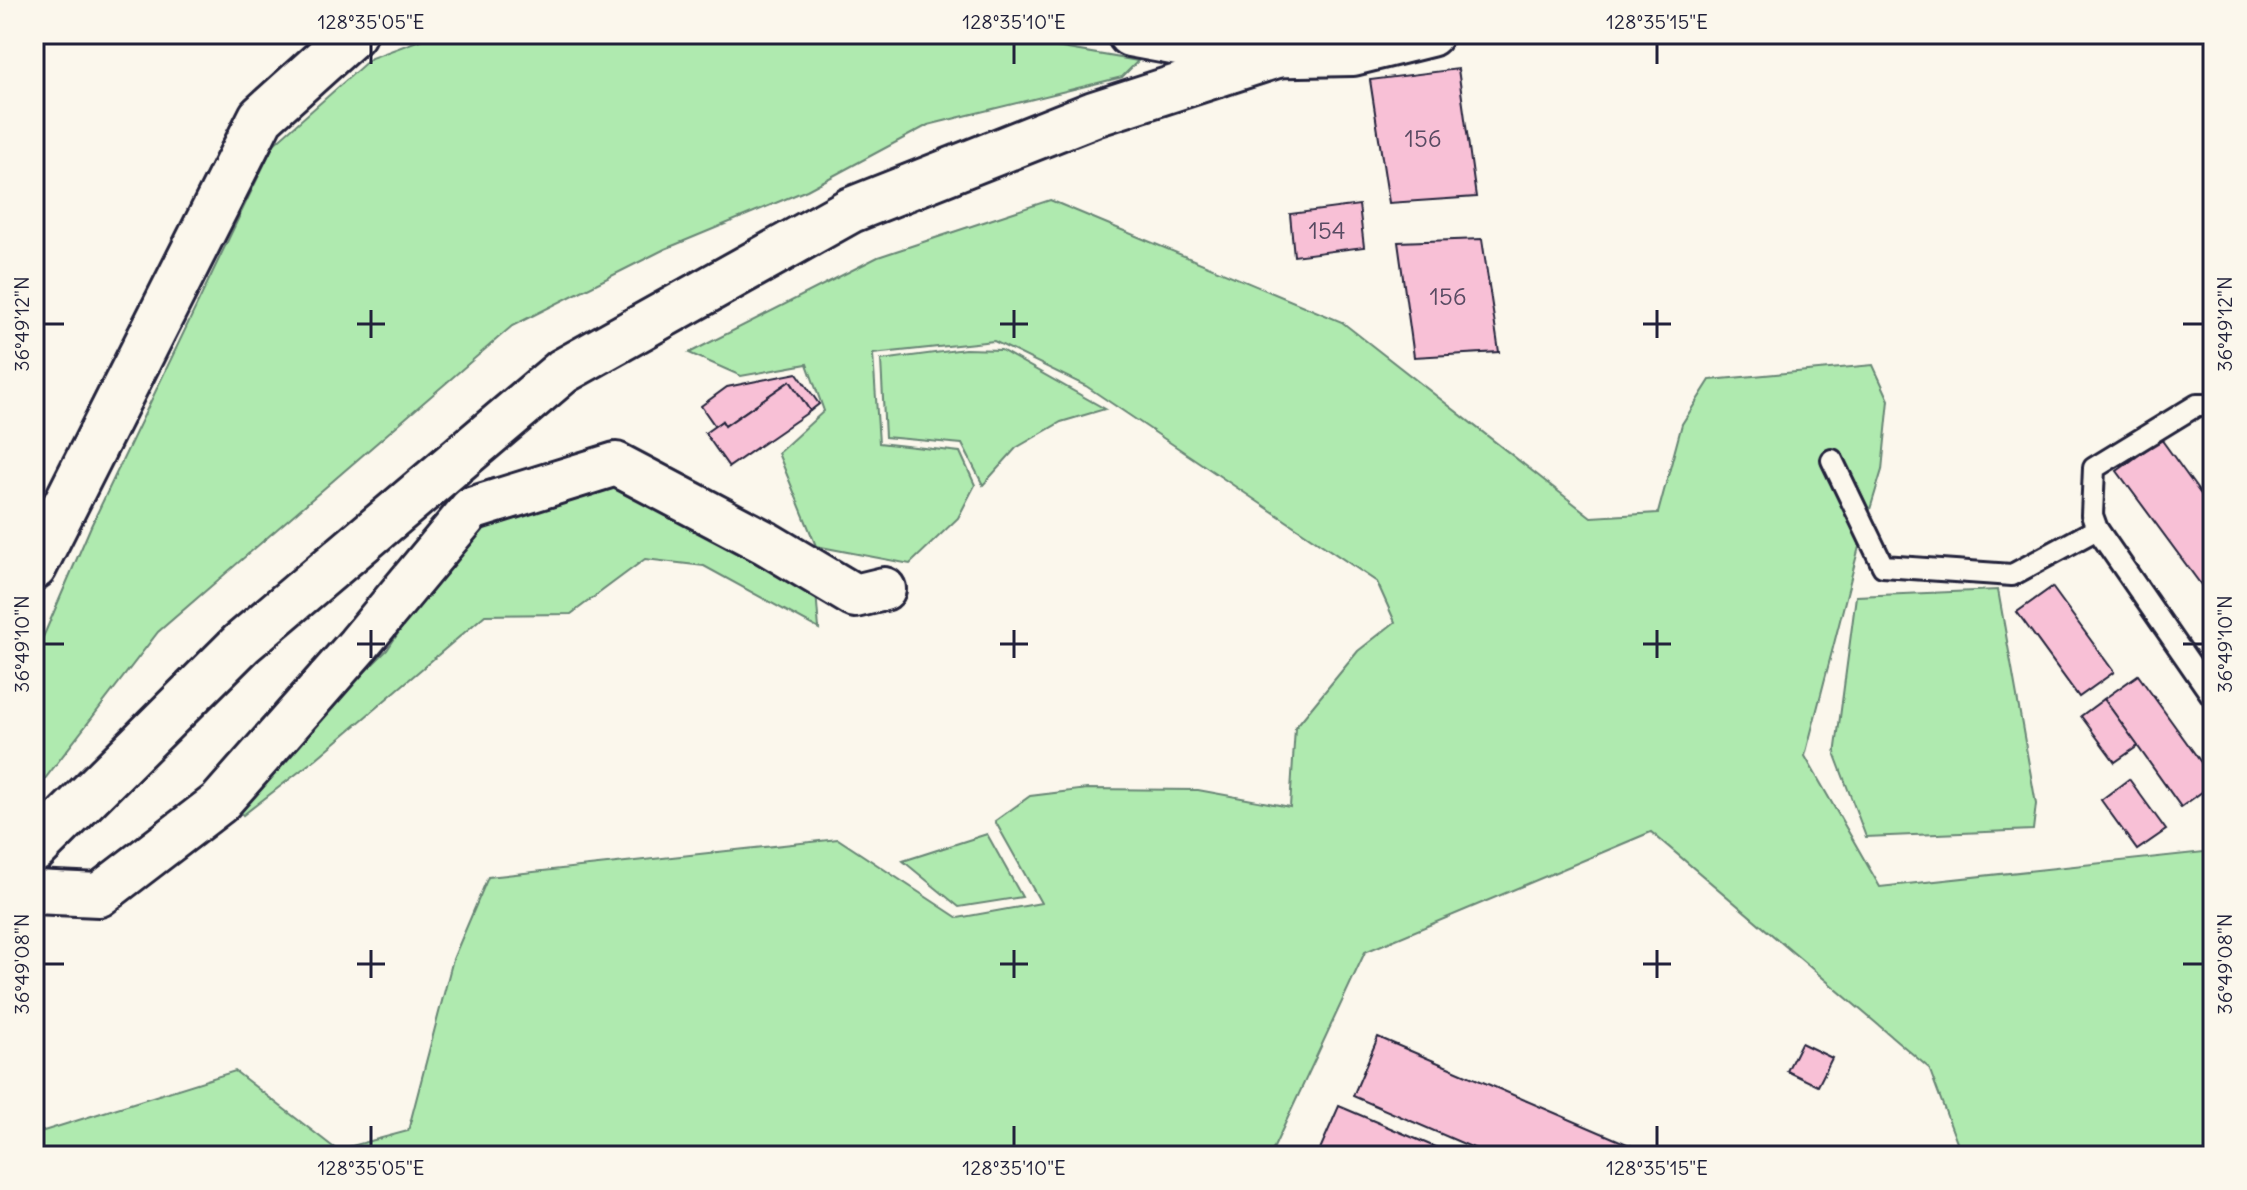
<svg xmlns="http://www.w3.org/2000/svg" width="2247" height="1190" font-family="Delius,sans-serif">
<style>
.green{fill:#afeaaf;stroke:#688675;stroke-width:2}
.building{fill:#f8c0d6;stroke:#22223b;stroke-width:2}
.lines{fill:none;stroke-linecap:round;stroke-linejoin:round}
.service-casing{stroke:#22223b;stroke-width:26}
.minor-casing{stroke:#22223b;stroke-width:48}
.tertiary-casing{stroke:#22223b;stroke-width:50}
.service{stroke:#fbf7ec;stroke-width:20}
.minor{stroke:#fbf7ec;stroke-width:42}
.tertiary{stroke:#fbf7ec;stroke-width:44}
.ticks{fill:none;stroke:#22223b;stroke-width:3}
.labels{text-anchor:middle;stroke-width:6;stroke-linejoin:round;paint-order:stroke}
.number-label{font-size:24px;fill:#584a62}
.neatline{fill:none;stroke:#22223b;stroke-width:3}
.ticks-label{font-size:20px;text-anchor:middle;fill:#22223b}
</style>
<rect width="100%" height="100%" fill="#fbf7ec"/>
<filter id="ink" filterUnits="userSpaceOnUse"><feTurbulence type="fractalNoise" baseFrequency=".0125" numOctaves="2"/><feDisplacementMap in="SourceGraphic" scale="16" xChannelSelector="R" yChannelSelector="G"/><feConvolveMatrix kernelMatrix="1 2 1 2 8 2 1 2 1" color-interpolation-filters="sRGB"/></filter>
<g filter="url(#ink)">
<!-- green -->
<g class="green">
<path d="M436,34H980L1138,61L1122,77L928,125L807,190L665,249L512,326L158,632L34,793V658L91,526L274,144L371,58Z"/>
<path d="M1050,200L1342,322L1591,517L1658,513L1682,424L1710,380L1873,365L1889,400L1882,470L1861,539L1805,756L1880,887L2213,851V1156H1962L1929,1068L1651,832L1365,952L1270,1156H34V1134L235,1071L337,1150L408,1131L453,959L488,877L838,839L958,918L1041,903L995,821L1030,796L1087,789L1198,790L1290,807L1295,728L1358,651L1395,622L1377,582L1086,386L994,341L873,354L879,443L960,452L975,485L958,518L910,564L816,546L778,453L824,411L807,364L741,376L689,353L878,257Z"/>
<path d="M965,349L1001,350L1105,409L1061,422L1016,448L983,485L962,444L885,437L881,360Z"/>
<path d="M616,473L816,591L819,629L704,566L645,559L571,614L485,615L317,758L243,815L232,802L387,650L472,520Z"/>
<path d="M1998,590L2036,804L2033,830L1866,837L1835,755L1856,596Z"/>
<path d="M987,834L1022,897L959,907L903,861Z"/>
</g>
<!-- building -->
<g class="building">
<path d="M1458,69L1476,197L1389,203L1370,80Z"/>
<path d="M1359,205L1364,247L1294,256L1290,214Z"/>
<path d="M1482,239L1499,352L1414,357L1398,242Z"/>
<path d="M797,373L819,404L810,411L790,381L725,426L722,421L715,426L701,406L727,387Z"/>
<path d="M790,381L810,411L729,467L705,433L722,421L725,426Z"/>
<path d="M2161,439L2213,511V601L2117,471Z"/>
<path d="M2052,587L2114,672L2079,697L2017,612Z"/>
<path d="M2138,675L2213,779V784L2181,807L2104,699Z"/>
<path d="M2104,699L2138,746L2115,762L2081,716Z"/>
<path d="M2129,779L2166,830L2137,850L2101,800Z"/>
<path d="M1378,1037L1655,1156H1492L1353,1096Z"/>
<path d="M1801,1043L1832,1058L1818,1086L1787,1071Z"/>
<path d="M1339,1106L1456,1156H1317Z"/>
</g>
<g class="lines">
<defs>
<g id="service">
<path d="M2213,405H2197L2094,468L2092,515L2097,529L2213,697"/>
<path d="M1832,460L1883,566L2012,575L2097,529"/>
</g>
<path id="minor" d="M34,892L99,895L219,803L358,645L471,509L616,464L766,543L855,596L884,589"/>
<g id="tertiary">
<path d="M1130,34L1243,55L1353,53L1430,34"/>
<path d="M34,567L261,117L353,34"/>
<path d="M34,850L242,643L563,371L851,210L1094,114L1280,54"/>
</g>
</defs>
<!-- service casing -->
<use href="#service" class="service-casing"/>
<!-- minor casing -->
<use href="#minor" class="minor-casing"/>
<!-- tertiary casing -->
<use href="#tertiary" class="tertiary-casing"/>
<!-- service -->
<use href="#service" class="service"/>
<!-- minor -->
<use href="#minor" class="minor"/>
<!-- tertiary -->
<use href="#tertiary" class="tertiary"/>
</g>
</g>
<!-- ticks -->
<path class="ticks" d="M371,44V64M1014,44V64M1657,44V64M371,310V338M1014,310V338M1657,310V338M44,324H64M357,324H385M1000,324H1028M1643,324H1671M2183,324H2203M371,630V658M1014,630V658M1657,630V658M44,644H64M357,644H385M1000,644H1028M1643,644H1671M2183,644H2203M371,950V978M1014,950V978M1657,950V978M44,964H64M357,964H385M1000,964H1028M1643,964H1671M2183,964H2203M371,1126V1146M1014,1126V1146M1657,1126V1146"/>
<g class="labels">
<!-- number labels -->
<g class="number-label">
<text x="1423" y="147">156</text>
<text x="1327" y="239">154</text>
<text x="1448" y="305">156</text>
</g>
</g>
<!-- margin -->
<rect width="2247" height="1190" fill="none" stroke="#fbf7ec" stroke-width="88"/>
<rect x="44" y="44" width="2159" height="1102" class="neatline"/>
<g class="ticks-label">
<text x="371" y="29">128°35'05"E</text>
<text x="1014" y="29">128°35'10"E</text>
<text x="1657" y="29">128°35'15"E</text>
<text transform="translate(22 324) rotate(-90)" y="7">36°49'12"N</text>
<text transform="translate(2225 324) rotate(-90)" y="7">36°49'12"N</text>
<text transform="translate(22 644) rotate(-90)" y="7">36°49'10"N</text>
<text transform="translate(2225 644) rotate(-90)" y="7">36°49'10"N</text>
<text transform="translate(22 964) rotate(-90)" y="7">36°49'08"N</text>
<text transform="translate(2225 964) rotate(-90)" y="7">36°49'08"N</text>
<text x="371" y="1175">128°35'05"E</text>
<text x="1014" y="1175">128°35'10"E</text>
<text x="1657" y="1175">128°35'15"E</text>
</g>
</svg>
